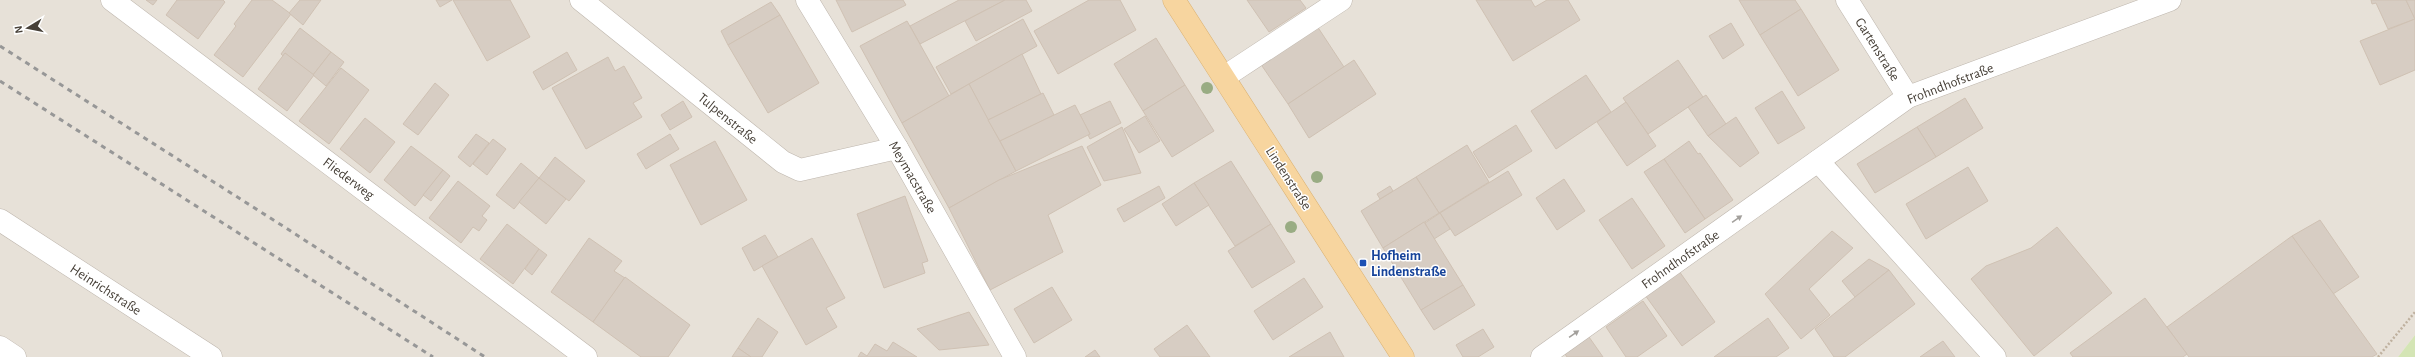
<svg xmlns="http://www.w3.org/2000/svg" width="2415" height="357" font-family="'Alegreya Sans',sans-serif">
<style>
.residential{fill:#e7e1d8}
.green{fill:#d4e5b5}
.building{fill:#d7cdc3;stroke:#cfc1b3}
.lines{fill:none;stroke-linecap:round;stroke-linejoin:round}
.minor-casing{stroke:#beb6ad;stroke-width:23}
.major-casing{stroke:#dbb170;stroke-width:23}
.path{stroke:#bfb19f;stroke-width:2.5;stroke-dasharray:2 2;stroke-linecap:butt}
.minor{stroke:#fff;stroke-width:22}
.major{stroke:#f7d59f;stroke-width:22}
.rail{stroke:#979797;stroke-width:3;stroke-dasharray:5 5;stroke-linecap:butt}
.tree{fill:#99ac83}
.oneway{fill:#a3a09c}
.transit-dot{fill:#1a4fb4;stroke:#fff;stroke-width:1.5}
.labels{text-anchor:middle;stroke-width:3;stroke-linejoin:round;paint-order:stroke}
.street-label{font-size:14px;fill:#474038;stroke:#fff}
.transit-label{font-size:14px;font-weight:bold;fill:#164399;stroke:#fff;text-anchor:start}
</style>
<rect width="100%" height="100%" fill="#f3efea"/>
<!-- residential -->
<path class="residential" d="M0,0H2415V335L2398,357H0Z"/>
<!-- green -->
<path class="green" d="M2415,335V357H2398Z"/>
<!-- building -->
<g class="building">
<path d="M146,0H157L153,5Z"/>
<path d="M177,0H223L225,2L198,39L166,15Z"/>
<path d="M252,0H272L291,14L243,77L214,55L236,26L234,24Z"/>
<path d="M300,0H321L303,25L289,13Z"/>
<path d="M436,0H452L440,7Z"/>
<path d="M453,0H510L530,37L487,61Z"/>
<path d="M836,0H903L906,5L852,32Z"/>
<path d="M959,0H1005L920,44L910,26Z"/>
<path d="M1005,0H1026L1032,11L976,41L965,21Z"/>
<path d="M1089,0H1120L1136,30L1058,74L1034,31Z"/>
<path d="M1247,0H1300L1306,8L1269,32Z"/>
<path d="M1476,0H1531L1535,7L1547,0H1568L1580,20L1513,61Z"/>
<path d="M1739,0H1795L1801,9L1760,35Z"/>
<path d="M2371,0H2406L2415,19L2388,29L2376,3L2372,4Z"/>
<path d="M2406,0H2415V70L2380,85L2360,41L2415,19Z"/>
<path d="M771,2L780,15L728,45L721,31Z"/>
<path d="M1801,9L1839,70L1798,96L1760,35Z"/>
<path d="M780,15L819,83L768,113L728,45Z"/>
<path d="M1023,19L1037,46L951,94L936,67Z"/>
<path d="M907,21L949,96L902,123L860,46Z"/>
<path d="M1731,23L1744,45L1723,59L1709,36Z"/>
<path d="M1317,26L1344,67L1288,104L1260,63Z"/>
<path d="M300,28L331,52L313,75L285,53L283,56L281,54Z"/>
<path d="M1156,38L1185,85L1143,111L1114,64Z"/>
<path d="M331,52L344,62L326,86L313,75Z"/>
<path d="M567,52L577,70L543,90L533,72Z"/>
<path d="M285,53L314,75L287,111L258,89Z"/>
<path d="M1022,54L1041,94L988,120L969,84Z"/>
<path d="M608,57L615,71L624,66L642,98L633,103L642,117L586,149L552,88Z"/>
<path d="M1354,60L1376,94L1309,138L1288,104Z"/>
<path d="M1678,60L1703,97L1648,134L1623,98Z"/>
<path d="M341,68L369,90L329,144L299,121Z"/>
<path d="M1586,75L1611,112L1556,149L1531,111Z"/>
<path d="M435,83L449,95L418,135L403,124Z"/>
<path d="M969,84L1016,171L949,208L902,123Z"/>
<path d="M1185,85L1214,131L1172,157L1143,111Z"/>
<path d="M1782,91L1805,128L1778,144L1755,108Z"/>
<path d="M1043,93L1054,115L1000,141L988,120Z"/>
<path d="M1706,95L1726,124L1708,136L1688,107Z"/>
<path d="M1965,98L1983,128L1936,157L1917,127Z"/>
<path d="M683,101L692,117L670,130L661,115Z"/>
<path d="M1110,101L1121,123L1090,139L1088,135L1090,134L1080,115Z"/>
<path d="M1626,102L1656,146L1627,166L1597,122Z"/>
<path d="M1075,105L1090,134L1016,171L1000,141Z"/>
<path d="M1145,116L1160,141L1139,153L1124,129Z"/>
<path d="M1736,117L1759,153L1740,167L1708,136Z"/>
<path d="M365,118L395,142L370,173L340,149Z"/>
<path d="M1516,125L1532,151L1489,178L1473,152Z"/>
<path d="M1122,127L1141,173L1104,181L1087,147Z"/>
<path d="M1917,127L1936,157L1875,193L1857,164Z"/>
<path d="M476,134L489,143L470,167L458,157Z"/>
<path d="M670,134L679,149L646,169L637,154Z"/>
<path d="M493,139L506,149L487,175L473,164Z"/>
<path d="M715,141L747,200L701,225L670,165Z"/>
<path d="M1689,141L1698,154L1700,153L1733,200L1705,219L1664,159Z"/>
<path d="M1467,145L1489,182L1439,213L1416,177Z"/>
<path d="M411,146L443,170L415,206L384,180Z"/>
<path d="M1082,146L1101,185L1048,215L1063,252L990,290L949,208L999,180Z"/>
<path d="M555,157L585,181L569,201L539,178Z"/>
<path d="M1664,159L1705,219L1685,233L1644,172Z"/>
<path d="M1231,161L1271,224L1235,246L1194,183Z"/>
<path d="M521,163L539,178L514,209L496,195Z"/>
<path d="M1968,167L1988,201L1926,239L1906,204Z"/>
<path d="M443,170L450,176L431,201L423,195Z"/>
<path d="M1508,171L1522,195L1455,236L1440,213Z"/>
<path d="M1416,177L1439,213L1383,248L1361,211Z"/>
<path d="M539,178L566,199L546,224L519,202Z"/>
<path d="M1564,179L1585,211L1557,230L1536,198Z"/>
<path d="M458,181L490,206L482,216L487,220L479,231L473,227L461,243L429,218Z"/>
<path d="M1194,183L1209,205L1176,226L1162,204Z"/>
<path d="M1159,186L1165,198L1124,222L1117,209Z"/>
<path d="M1390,186L1393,191L1380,199L1377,194Z"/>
<path d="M905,196L928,261L922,263L925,273L884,288L857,214Z"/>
<path d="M1632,198L1665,246L1632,269L1599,220Z"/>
<path d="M1440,213L1450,229L1434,239L1425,223Z"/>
<path d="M2320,220L2359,277L2333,294L2292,236Z"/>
<path d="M1424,222L1463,285L1421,310L1383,248Z"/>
<path d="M507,224L539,249L513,284L480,259Z"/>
<path d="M1271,224L1295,262L1252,288L1228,251Z"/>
<path d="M2057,227L2112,293L2034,356L1971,279L1986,266L2031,248Z"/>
<path d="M1832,231L1853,248L1809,289L1830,315L1801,339L1765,294Z"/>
<path d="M765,235L778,257L754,271L742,248Z"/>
<path d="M2292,236L2377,354L2372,357H2189L2167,327Z"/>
<path d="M589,238L622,261L614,271L625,278L593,322L551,292Z"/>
<path d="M812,238L845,298L826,308L837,327L806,345L762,266Z"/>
<path d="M539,249L547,255L532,275L525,269Z"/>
<path d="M1869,259L1889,270L1855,297L1842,281Z"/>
<path d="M1889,270L1915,304L1845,357H1834L1815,329Z"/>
<path d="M1679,271L1715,322L1682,346L1645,295Z"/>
<path d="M625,277L690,325L668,357H641L593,322Z"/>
<path d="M1304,278L1323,307L1273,340L1254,311Z"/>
<path d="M1463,285L1475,305L1434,330L1421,310Z"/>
<path d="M1052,287L1072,320L1034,343L1014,309Z"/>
<path d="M2145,298L2187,354L2183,357H2073L2070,353Z"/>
<path d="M1643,301L1667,336L1637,357H1626L1606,327Z"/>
<path d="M969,312L989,345L939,350L917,329Z"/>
<path d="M758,318L778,332L762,357H751L738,348Z"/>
<path d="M1768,318L1789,348L1776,357H1714Z"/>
<path d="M1187,325L1210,357H1160L1154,349Z"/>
<path d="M1483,329L1494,347L1478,357H1463L1456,345Z"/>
<path d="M1330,332L1344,357H1289Z"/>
<path d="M1589,337L1603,357H1567L1565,354Z"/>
<path d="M1943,341L1955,357H1920Z"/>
<path d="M893,342L917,357H858L861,352L867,356L875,344L887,351Z"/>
<path d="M738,348L751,357H732Z"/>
<path d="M1095,350L1100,357H1085Z"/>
</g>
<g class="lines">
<defs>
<g id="minor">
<path d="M112,0L586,357"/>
<path d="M581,0L783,162L800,170L897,148"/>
<path d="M807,0L897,148L1015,357"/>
<path d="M1847,0L1908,97"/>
<path d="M1224,77L1341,0"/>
<path d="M1818,161L1995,357"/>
<path d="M0,220L211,357"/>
<path d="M0,347L15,357"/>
<path d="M1542,357L1908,97L2170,0"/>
</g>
<path id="major" d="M1174,0L1403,357"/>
</defs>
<!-- minor casing -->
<use href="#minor" class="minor-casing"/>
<!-- major casing -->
<use href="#major" class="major-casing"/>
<!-- path -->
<path class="path" d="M2378,357L2415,312"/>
<!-- minor -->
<use href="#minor" class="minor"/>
<!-- major -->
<use href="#major" class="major"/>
<!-- rail -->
<g class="rail">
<path d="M0,46L286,228L485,357"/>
<path d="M0,81L433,357"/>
</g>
</g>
<!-- trees -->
<g class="tree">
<circle cx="1207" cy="88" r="6"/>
<circle cx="1317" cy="177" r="6"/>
<circle cx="1291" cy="227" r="6"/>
</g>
<!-- one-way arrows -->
<defs><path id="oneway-solid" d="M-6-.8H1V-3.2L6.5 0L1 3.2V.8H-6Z"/></defs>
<g class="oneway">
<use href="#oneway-solid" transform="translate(1737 219) rotate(-35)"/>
<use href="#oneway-solid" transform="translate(1574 334) rotate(-35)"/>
</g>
<!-- markers -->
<rect class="transit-dot" x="1359" y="259" width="8" height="8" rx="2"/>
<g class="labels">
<!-- street labels -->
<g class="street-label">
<text transform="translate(1878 49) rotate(58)" y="5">Gartenstraße</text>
<text transform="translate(1950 83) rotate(-21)" y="5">Frohndhofstraße</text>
<text transform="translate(728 118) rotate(39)" y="5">Tulpenstraße</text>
<text transform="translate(913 177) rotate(60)" y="5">Meymacstraße</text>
<text transform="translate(349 178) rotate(37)" y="5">Fliederweg</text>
<text transform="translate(1289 178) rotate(57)" y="5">Lindenstraße</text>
<text transform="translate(1680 259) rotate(-35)" y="5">Frohndhofstraße</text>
<text transform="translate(106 289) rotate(33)" y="5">Heinrichstraße</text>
</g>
<!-- transit labels -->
<g class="transit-label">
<text x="1371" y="260">Hofheim<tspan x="1371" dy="16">Lindenstraße</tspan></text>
</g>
</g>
<!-- north arrow -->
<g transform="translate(28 28) rotate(260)" stroke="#ffffff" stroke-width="3" paint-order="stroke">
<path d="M0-3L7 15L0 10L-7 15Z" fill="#474038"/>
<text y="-6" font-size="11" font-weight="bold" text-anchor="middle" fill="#474038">N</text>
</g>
</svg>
